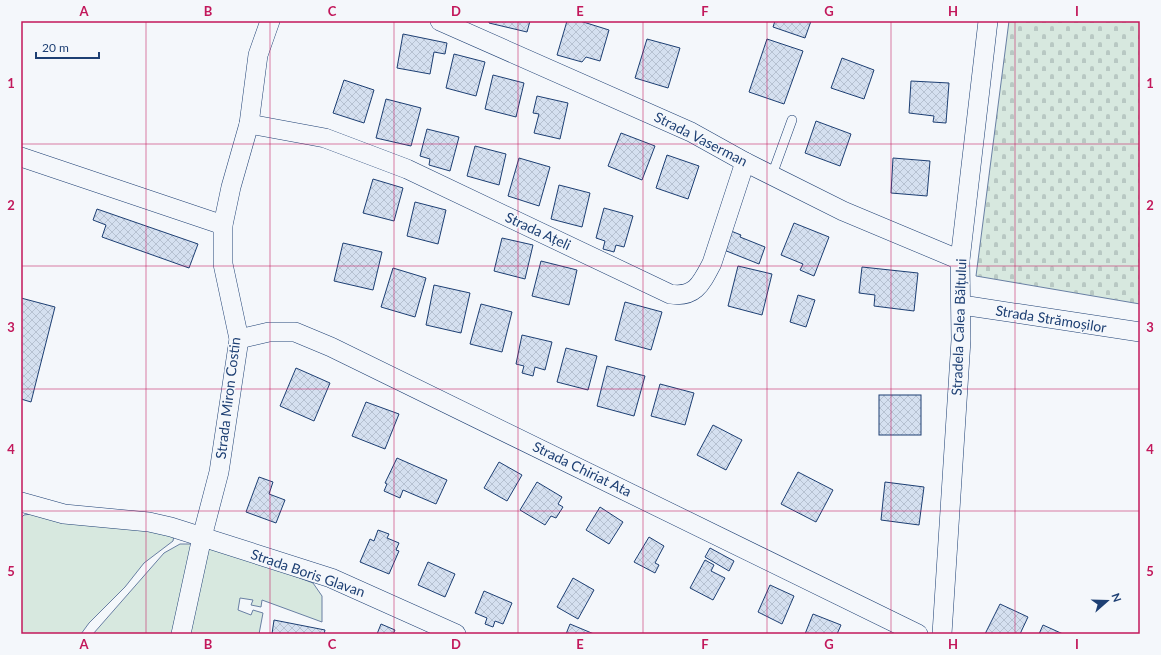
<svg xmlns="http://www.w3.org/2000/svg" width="1161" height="655" font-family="Lato,sans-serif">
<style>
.grass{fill:#d7e8df;stroke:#687fa3}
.cemetery{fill:url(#cemetery-stones);stroke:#687fa3}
.building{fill:url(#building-cross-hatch);stroke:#1d3f73}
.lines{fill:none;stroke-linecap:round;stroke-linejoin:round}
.service-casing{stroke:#1d3f73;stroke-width:10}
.minor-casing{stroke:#1d3f73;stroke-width:20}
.service{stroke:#f4f7fb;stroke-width:9}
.minor{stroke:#f4f7fb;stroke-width:19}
.grid{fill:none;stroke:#c2185b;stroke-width:1;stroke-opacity:0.55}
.labels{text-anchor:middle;stroke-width:3;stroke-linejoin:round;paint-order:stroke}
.street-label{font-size:14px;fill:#1d3f73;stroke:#f4f7fb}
.neatline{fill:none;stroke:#c2185b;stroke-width:1.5}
.grid-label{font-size:13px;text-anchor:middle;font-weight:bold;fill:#c2185b}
</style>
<defs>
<pattern id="cemetery-stones" width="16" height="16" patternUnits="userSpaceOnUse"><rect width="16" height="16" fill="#d7e8df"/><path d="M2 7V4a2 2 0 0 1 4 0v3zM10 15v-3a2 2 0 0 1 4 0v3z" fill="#b8c8c3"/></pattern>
<pattern id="building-cross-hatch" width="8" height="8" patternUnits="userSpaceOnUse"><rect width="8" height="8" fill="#d5e0f0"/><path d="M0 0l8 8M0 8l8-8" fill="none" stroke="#b6c1d1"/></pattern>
</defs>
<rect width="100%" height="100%" fill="#f4f7fb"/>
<!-- grass -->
<g class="grass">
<path d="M37,513L174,535L173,541L144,563L125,587L89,623L81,634H21V518L24,515Z"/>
<path d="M180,544H192L174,634H93L164,553Z"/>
<path d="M218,547L313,583L322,596V622L262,600L261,607L251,605L253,600L240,598L238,610L251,615L253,610L263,613L259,634H190L206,552L210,549Z"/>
</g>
<!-- cemetery -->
<path class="cemetery" d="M1009,21H1140V304L976,276Z"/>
<!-- building -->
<g class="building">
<path d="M489,21H530L527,32L489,23Z"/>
<path d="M567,21H580L609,30L600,61L586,57L582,62L557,55Z"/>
<path d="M775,21H811L805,38L773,27Z"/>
<path d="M403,34L447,43L445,54L434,52L430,74L397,68Z"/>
<path d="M647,39L680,48L668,88L635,78Z"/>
<path d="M767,39L803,51L784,104L749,92Z"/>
<path d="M454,54L485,62L476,96L446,88Z"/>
<path d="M842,58L874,70L864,99L831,88Z"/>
<path d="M493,75L524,83L516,117L485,109Z"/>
<path d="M344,80L374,90L364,123L333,113Z"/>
<path d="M911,81L949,83L946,123L933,122L934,116L909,113Z"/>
<path d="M537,96L568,103L560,139L534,133L539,114L533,113Z"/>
<path d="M386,99L421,108L411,146L376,138Z"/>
<path d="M816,121L851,134L840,166L805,153Z"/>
<path d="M427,129L459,137L450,171L429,165L430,159L420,156Z"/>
<path d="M621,133L655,146L642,180L608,166Z"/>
<path d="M475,146L506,154L499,185L467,176Z"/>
<path d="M667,155L699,166L688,199L656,188Z"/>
<path d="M519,158L550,167L539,206L508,196Z"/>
<path d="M893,158L930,161L927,196L891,193Z"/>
<path d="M373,179L403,188L394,221L363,213Z"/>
<path d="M559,185L590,193L582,227L551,219Z"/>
<path d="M415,202L446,210L438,244L407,236Z"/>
<path d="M604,208L633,216L624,247L616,245L614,252L603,249L605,241L596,238Z"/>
<path d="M97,209L198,244L189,268L102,237L106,225L93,220Z"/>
<path d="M794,223L829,237L814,276L800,270L803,264L781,255Z"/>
<path d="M731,231L741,235L740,237L765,247L759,264L724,250Z"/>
<path d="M502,238L533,245L525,279L494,271Z"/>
<path d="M343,243L382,252L373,290L334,281Z"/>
<path d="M541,261L577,270L569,305L532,296Z"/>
<path d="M738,266L772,274L762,315L728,306Z"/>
<path d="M862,267L918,273L914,311L874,306L875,295L859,293Z"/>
<path d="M393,268L426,278L415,317L381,307Z"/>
<path d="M434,285L470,293L461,333L426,325Z"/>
<path d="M798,295L815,300L806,327L790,322Z"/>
<path d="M21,298L55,307L31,402L21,399Z"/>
<path d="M625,302L662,312L651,350L615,340Z"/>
<path d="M481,304L512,312L502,352L470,344Z"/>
<path d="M522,335L552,342L545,370L535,367L533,376L522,373L524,366L516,364Z"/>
<path d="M566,348L597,356L588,390L557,382Z"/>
<path d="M607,366L645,376L634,416L597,406Z"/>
<path d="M296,368L330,383L314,421L280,406Z"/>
<path d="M660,384L694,393L685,425L651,416Z"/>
<rect x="879" y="395" width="42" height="40"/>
<path d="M366,402L399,414L385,449L352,436Z"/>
<path d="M713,425L742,440L726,470L697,455Z"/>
<path d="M397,458L447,480L436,504L403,490L400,498L384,491L387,484L385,483Z"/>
<path d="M499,462L522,475L507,501L484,488Z"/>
<path d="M798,472L833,490L816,522L781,504Z"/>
<path d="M259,477L273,482L269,494L285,500L276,523L246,512Z"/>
<path d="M537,482L562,497L558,504L563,507L556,518L551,516L545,525L520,510Z"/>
<path d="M885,482L924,487L919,525L881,520Z"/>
<path d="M600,507L623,522L609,544L586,530Z"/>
<path d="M378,530L389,534L387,538L399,543L396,550L399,551L389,574L360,562L370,539L374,541Z"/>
<path d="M649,537L664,546L655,563L659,565L655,573L634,562Z"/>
<path d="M710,548L734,561L729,571L705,557Z"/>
<path d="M705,560L714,565L711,571L725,578L713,600L690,588Z"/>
<path d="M428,562L455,574L445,597L418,585Z"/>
<path d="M573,578L594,590L578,619L557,607Z"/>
<path d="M770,585L794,596L782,624L758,612Z"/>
<path d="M484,591L512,603L503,624L495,621L493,627L485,624L487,618L475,613Z"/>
<path d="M1000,604L1028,617L1020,634H985Z"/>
<path d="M813,614L841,625L837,634H805Z"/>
<path d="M274,620L325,630L324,634H272Z"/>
<path d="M381,624L395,630L393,634H377Z"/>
<path d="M570,624L594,634H566Z"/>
<path d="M1043,625L1063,634H1039Z"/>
</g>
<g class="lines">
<defs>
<path id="service" d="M772,175L792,120"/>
<g id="minor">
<path d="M440,21L691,132L745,162L843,211L960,260"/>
<path d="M249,124L325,138L407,169L670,294C695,298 701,284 712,263L745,162"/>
<path d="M21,157L223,225"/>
<path d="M962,305L1140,332"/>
<path d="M239,339L269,332H295L331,347L918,634"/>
<path d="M21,502L64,514L149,522L171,527L331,578L456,634"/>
<path d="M181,634L202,537L219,472L239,339L223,264V225L231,187L249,124L258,55L270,21"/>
<path d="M942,634L961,340L960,260L988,21"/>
</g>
</defs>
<!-- service casing -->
<use href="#service" class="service-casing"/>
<!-- minor casing -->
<use href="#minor" class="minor-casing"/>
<!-- service -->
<use href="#service" class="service"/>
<!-- minor -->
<use href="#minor" class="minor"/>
</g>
<!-- grid -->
<path class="grid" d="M146,21V634M270,21V634M394,21V634M518,21V634M643,21V634M767,21V634M891,21V634M1015,21V634M21,144H1140M21,266H1140M21,389H1140M21,511H1140"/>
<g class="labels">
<!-- street labels -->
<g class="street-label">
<text transform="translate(701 139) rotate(27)" y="5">Strada Vaserman</text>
<text transform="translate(538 231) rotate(25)" y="5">Strada Ațeli</text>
<text transform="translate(1051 319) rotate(9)" y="5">Strada Strămoșilor</text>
<text transform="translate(959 327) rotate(-88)" y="5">Stradela Calea Bălțului</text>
<text transform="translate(228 398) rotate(-83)" y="5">Strada Miron Costin</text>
<text transform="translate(582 469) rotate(26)" y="5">Strada Chiriat Ata</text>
<text transform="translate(308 573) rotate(19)" y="5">Strada Boris Glavan</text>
</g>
</g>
<!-- border -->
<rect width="1161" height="655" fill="none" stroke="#f4f7fb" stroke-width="44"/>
<!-- north arrow -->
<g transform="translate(1107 601) rotate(70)" stroke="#f4f7fb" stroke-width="3" paint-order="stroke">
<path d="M0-3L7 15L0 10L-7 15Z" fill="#1d3f73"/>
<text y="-6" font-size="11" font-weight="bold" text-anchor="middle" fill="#1d3f73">N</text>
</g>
<!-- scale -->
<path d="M36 52v6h63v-6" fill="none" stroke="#1d3f73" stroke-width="2"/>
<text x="42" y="52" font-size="12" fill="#1d3f73" stroke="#f4f7fb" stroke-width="3" paint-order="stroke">20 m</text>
<rect x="22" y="22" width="1117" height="611" class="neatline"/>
<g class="grid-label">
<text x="84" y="16">A</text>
<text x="208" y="16">B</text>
<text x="332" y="16">C</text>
<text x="456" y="16">D</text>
<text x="580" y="16">E</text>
<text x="705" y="16">F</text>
<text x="829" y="16">G</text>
<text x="953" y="16">H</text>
<text x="1077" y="16">I</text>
<text x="11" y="88">1</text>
<text x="1150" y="88">1</text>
<text x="11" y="210">2</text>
<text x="1150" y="210">2</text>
<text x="11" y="332">3</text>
<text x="1150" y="332">3</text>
<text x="11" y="454">4</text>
<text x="1150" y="454">4</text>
<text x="11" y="576">5</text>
<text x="1150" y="576">5</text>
<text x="84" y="649">A</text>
<text x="208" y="649">B</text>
<text x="332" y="649">C</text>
<text x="456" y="649">D</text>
<text x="580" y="649">E</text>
<text x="705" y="649">F</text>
<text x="829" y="649">G</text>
<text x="953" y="649">H</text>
<text x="1077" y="649">I</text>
</g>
</svg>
